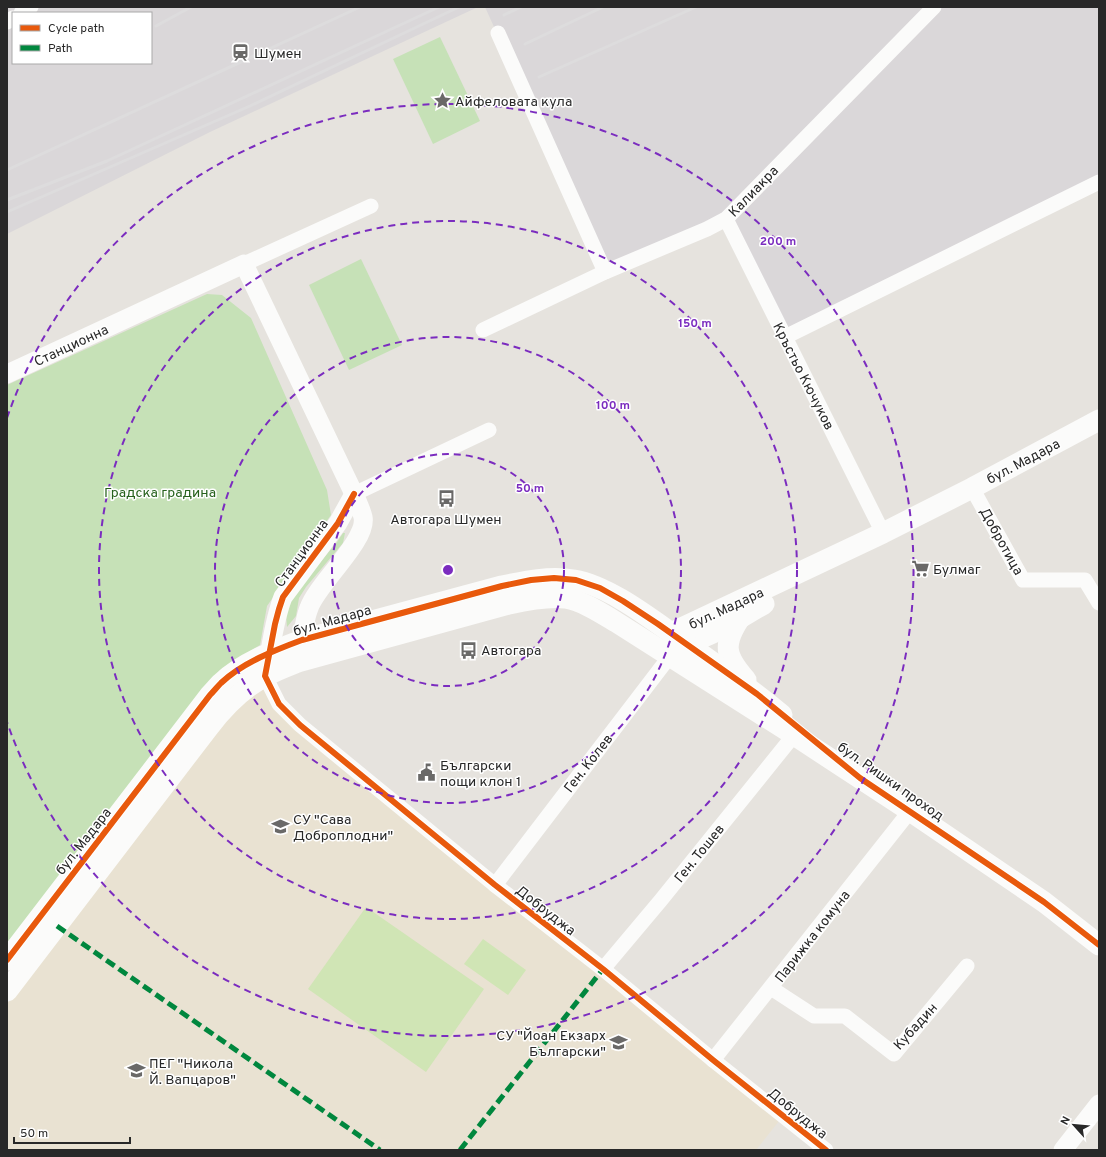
<svg xmlns="http://www.w3.org/2000/svg" width="1106" height="1157" font-family="Overpass,sans-serif">
<style>
.industrial{fill:#dad7d9;fill-rule:evenodd}
.education{fill:#e9e2d2}
.green{fill:#c6e1b7}
.pitch{fill:#d0e5b5}
.lines{fill:none;stroke-linecap:round;stroke-linejoin:round}
.minor{stroke:#fbfbfa;stroke-width:15}
.tertiary{stroke:#fbfbfa;stroke-width:19}
.secondary{stroke:#fbfbfa;stroke-width:21}
.rail{stroke:#dddcdd;stroke-width:3}
.quiet{stroke:#00873e;stroke-width:5;stroke-dasharray:10 5;stroke-linecap:butt}
.cycleway-casing{stroke:#fff;stroke-width:8}
.cycleway{stroke:#e8590c;stroke-width:6}
.ring{fill:none;stroke:#7b2cbf;stroke-width:2;stroke-dasharray:7 5}
.labels{text-anchor:middle;stroke-width:3;stroke-linejoin:round;paint-order:stroke}
.poi-label{font-size:14px;fill:#282828;stroke:#fff;text-anchor:start}
.street-label{font-size:14px;fill:#282828;stroke:#fff}
.park-label{font-size:14px;fill:#26611c;stroke:#fff}
.centre{fill:#7b2cbf;stroke:#fff;stroke-width:2}
.ring-label{font-size:12px;text-anchor:middle;font-weight:bold;fill:#7b2cbf;stroke:#fff;stroke-width:3;stroke-linejoin:round;paint-order:stroke}
</style>
<rect width="100%" height="100%" fill="#e6e3de"/>
<!-- industrial -->
<g class="industrial">
<path d="M7,7H478L210,132L7,234ZM13,13H151V63H13Z"/>
<path d="M485,7H1099V182L785,337L726,219L605,272Z"/>
</g>
<!-- education -->
<path class="education" d="M265,676L279,704L783,1116L756,1150H7V991L208,728Z"/>
<!-- green -->
<g class="green">
<path d="M440,37L480,121L433,144L393,59Z"/>
<path d="M361,259L402,345L349,370L309,285Z"/>
<path d="M207,294L222,295L251,318L327,490L331,515L267,606L260,645L220,670L7,946V385Z"/>
<path d="M343,533H345L343,543L306,587L299,598L296,616L287,627L286,615L291,597L337,542Z"/>
</g>
<!-- pitch -->
<g class="pitch">
<path d="M366,907L484,989L426,1072L308,989Z"/>
<path d="M483,939L526,970L508,995L464,964Z"/>
</g>
<g class="lines">
<!-- minor -->
<g class="minor">
<path d="M21,13L31,7"/>
<path d="M7,22L13,18"/>
<path d="M498,33L605,272"/>
<path d="M726,219L883,533"/>
<path d="M244,264L371,206"/>
<path d="M483,330L605,272L707,229L726,219L934,7"/>
<path d="M785,337L1099,182"/>
<path d="M972,488L1023,580H1085L1099,603"/>
<path d="M354,494L489,430"/>
<path d="M265,676L279,704L300,725L495,885L603,969L713,1060L826,1150"/>
<path d="M495,885L670,656L677,651"/>
<path d="M603,969L661,900L794,735"/>
<path d="M771,988L814,1016H845L894,1054L967,966"/>
<path d="M713,1060L910,811"/>
</g>
<!-- tertiary -->
<g class="tertiary">
<path d="M7,374L244,264L354,494C357,501 361,509 363,517C368,540 317,584 309,608C304,620 302,640 300,653"/>
<path d="M267,667C272,643 274,620 283,597L338,523L354,494"/>
<path d="M1063,1150L1099,1104"/>
</g>
<!-- secondary -->
<g class="secondary">
<path d="M740,618C722,645 725,656 746,680"/>
<path d="M671,633L883,533L972,488L1099,420"/>
<path d="M676,645C705,642 739,618 764,604"/>
<path d="M7,960L210,695C214,691 217,687 221,683C242,663 275,650 302,640L502,586C526,581 550,576 574,580C611,586 656,623 687,644C719,667 752,689 782,715"/>
<path d="M7,991L208,728C224,707 242,688 266,676C277,670 288,666 298,662L509,604C527,600 547,596 565,598C583,601 601,613 616,622L794,735L910,811L1044,902L1099,945"/>
</g>
<!-- rail -->
<g class="rail">
<path d="M504,15L521,7"/>
<path d="M156,26L191,7"/>
<path d="M525,44L603,7"/>
<path d="M539,77L696,7"/>
<path d="M7,170L360,7"/>
<path d="M7,200L107,161L439,7"/>
<path d="M7,212L250,106L459,7"/>
</g>
<!-- quiet -->
<g class="quiet">
<path d="M57,926L380,1150"/>
<path d="M460,1150L603,969"/>
</g>
<defs>
<g id="cycleway">
<path d="M354,494L338,523L283,597L279,609L275,624L265,676L279,704L300,725L495,885L603,969L713,1060L826,1150"/>
<path d="M7,960L210,695C214,691 217,687 221,683C242,663 275,650 302,640L502,586L531,580L554,578L576,580L600,588L623,601L658,624L757,694L860,778L1044,902L1099,945"/>
</g>
</defs>
<!-- cycleway casing -->
<use href="#cycleway" class="cycleway-casing"/>
<!-- cycleway -->
<use href="#cycleway" class="cycleway"/>
</g>
<!-- distance rings -->
<g class="ring">
<circle cx="448" cy="570" r="116"/>
<circle cx="448" cy="570" r="233"/>
<circle cx="448" cy="570" r="349"/>
<path d="M7 418A466 466 0 1 1 7 722"/>
</g>
<!-- icons -->
<defs>
<symbol id="station-bare" viewBox="-9 -9 18 18"><path d="M-3-6H3Q5-6 5-4V2Q5 4 3 4L4.5 6H3L1.5 4h-3L-3 6H-4.5L-3 4Q-5 4-5 2V-4Q-5-6-3-6ZM-3.5-4v3h7v-3ZM-3.5 1v1.5H-2V1ZM2 1v1.5H3.5V1Z" fill="#6a6968" stroke="#fff" stroke-width="2.5" paint-order="stroke"/></symbol>
<symbol id="sight-bare" viewBox="-9 -9 18 18"><path d="M0-6L1.8-2.2L6-1.7L2.9 1.2L3.7 5.4L0 3.3L-3.7 5.4L-2.9 1.2L-6-1.7L-1.8-2.2Z" fill="#6a6968" stroke="#fff" stroke-width="2.5" paint-order="stroke"/></symbol>
<symbol id="bus-bare" viewBox="-9 -9 18 18"><path d="M-5-6H5V4H4V6H2V4H-2V6H-4V4H-5ZM-3.5-4V0h7V-4ZM-3.5 1.2v1.5H-2V1.2ZM2 1.2v1.5H3.5V1.2Z" fill="#6a6968" stroke="#fff" stroke-width="2.5" paint-order="stroke"/></symbol>
<symbol id="supermarket-bare" viewBox="-9 -9 18 18"><path d="M-6-5.5h2.5l.6 2H6L4.5 2H-2.5L-4.4-4H-6ZM-1.5 3.2a1.3 1.3 0 1 0 .1 0ZM3 3.2a1.3 1.3 0 1 0 .1 0Z" fill="#6a6968" stroke="#fff" stroke-width="2.5" paint-order="stroke"/></symbol>
<symbol id="civic-bare" viewBox="-9 -9 18 18"><path d="M-.6-6.5H3V-4.5H.6V-3L4-1V1h2V6H-6V1h2V-1L-.6-3ZM-1.2 2.5V6h2.4V2.5Z" fill="#6a6968" stroke="#fff" stroke-width="2.5" paint-order="stroke"/></symbol>
<symbol id="school-bare" viewBox="-9 -9 18 18"><path d="M0-5L7-2L0 1L-7-2ZM-4 1L0 2.5L4 1V4Q0 6-4 4Z" fill="#6a6968" stroke="#fff" stroke-width="2.5" paint-order="stroke"/></symbol>
</defs>
<g fill-rule="evenodd">
<use href="#station-bare" x="228" y="40" width="25" height="25"/>
<use href="#sight-bare" x="430" y="88" width="25" height="25"/>
<use href="#bus-bare" x="434" y="486" width="25" height="25"/>
<use href="#supermarket-bare" x="908" y="556" width="25" height="25"/>
<use href="#bus-bare" x="456" y="638" width="25" height="25"/>
<use href="#civic-bare" x="414" y="760" width="25" height="25"/>
<use href="#school-bare" x="268" y="814" width="25" height="25"/>
<use href="#school-bare" x="606" y="1030" width="25" height="25"/>
<use href="#school-bare" x="124" y="1058" width="25" height="25"/>
</g>
<g class="labels">
<!-- poi labels -->
<g class="poi-label">
<text x="254" y="58">Шумен</text>
<text x="455" y="106">Айфеловата кула</text>
<text x="446" y="524" text-anchor="middle">Автогара Шумен</text>
<text x="933" y="574">Булмаг</text>
<text x="481" y="655">Автогара</text>
<text x="440" y="770">Български<tspan x="440" dy="16">пощи клон 1</tspan></text>
<text x="293" y="824">СУ "Сава<tspan x="293" dy="16">Доброплодни"</tspan></text>
<text x="606" y="1040" text-anchor="end">СУ "Йоан Екзарх<tspan x="606" dy="16">Български"</tspan></text>
<text x="149" y="1068">ПЕГ "Никола<tspan x="149" dy="16">Й. Вапцаров"</tspan></text>
</g>
<!-- street labels -->
<g class="street-label">
<text transform="translate(753 191) rotate(-46)" y="5">Калиакра</text>
<text transform="translate(71 345) rotate(-25)" y="5">Станционна</text>
<text transform="translate(804 376) rotate(63)" y="5">Кръстьо Кючуков</text>
<text transform="translate(1023 461) rotate(-28)" y="5">бул. Мадара</text>
<text transform="translate(1002 541) rotate(61)" y="5">Добротица</text>
<text transform="translate(301 553) rotate(-54)" y="5">Станционна</text>
<text transform="translate(726 608) rotate(-25)" y="5">бул. Мадара</text>
<text transform="translate(332 620) rotate(-16)" y="5">бул. Мадара</text>
<text transform="translate(588 763) rotate(-52)" y="5">Ген. Колев</text>
<text transform="translate(891 781) rotate(35)" y="5">бул. Ришки проход</text>
<text transform="translate(83 841) rotate(-52)" y="5">бул. Мадара</text>
<text transform="translate(699 853) rotate(-51)" y="5">Ген. Тошев</text>
<text transform="translate(546 910) rotate(38)" y="5">Добруджа</text>
<text transform="translate(812 936) rotate(-52)" y="5">Парижка комуна</text>
<text transform="translate(915 1026) rotate(-48)" y="5">Кубадин</text>
<text transform="translate(798 1113) rotate(39)" y="5">Добруджа</text>
</g>
<!-- park labels -->
<g class="park-label">
<text x="160" y="497">Градска градина</text>
</g>
</g>
<circle cx="448" cy="570" r="6" class="centre"/>
<g class="ring-label">
<text x="778" y="245">200 m</text>
<text x="695" y="327">150 m</text>
<text x="613" y="409">100 m</text>
<text x="530" y="492">50 m</text>
</g>
<!-- border -->
<rect width="1106" height="1157" fill="none" stroke="#282828" stroke-width="16"/>
<!-- legend -->
<rect x="12" y="12" width="140" height="52" fill="#ffffff" stroke="#a9a9a9"/>
<rect x="20" y="25" width="20" height="6" fill="#e8590c" stroke="#a9a9a9"/>
<text x="48" y="32" font-size="12" fill="#282828">Cycle path</text>
<rect x="20" y="45" width="20" height="6" fill="#00873e" stroke="#a9a9a9"/>
<text x="48" y="52" font-size="12" fill="#282828">Path</text>
<!-- north arrow -->
<g transform="translate(1074 1125) rotate(297)" stroke="#ffffff" stroke-width="3" paint-order="stroke">
<path d="M0-3L7 15L0 10L-7 15Z" fill="#282828"/>
<text y="-6" font-size="11" font-weight="bold" text-anchor="middle" fill="#282828">N</text>
</g>
<!-- scale -->
<path d="M14 1137v6h116v-6" fill="none" stroke="#282828" stroke-width="2"/>
<text x="20" y="1137" font-size="12" fill="#282828" stroke="#ffffff" stroke-width="3" paint-order="stroke">50 m</text>
</svg>
